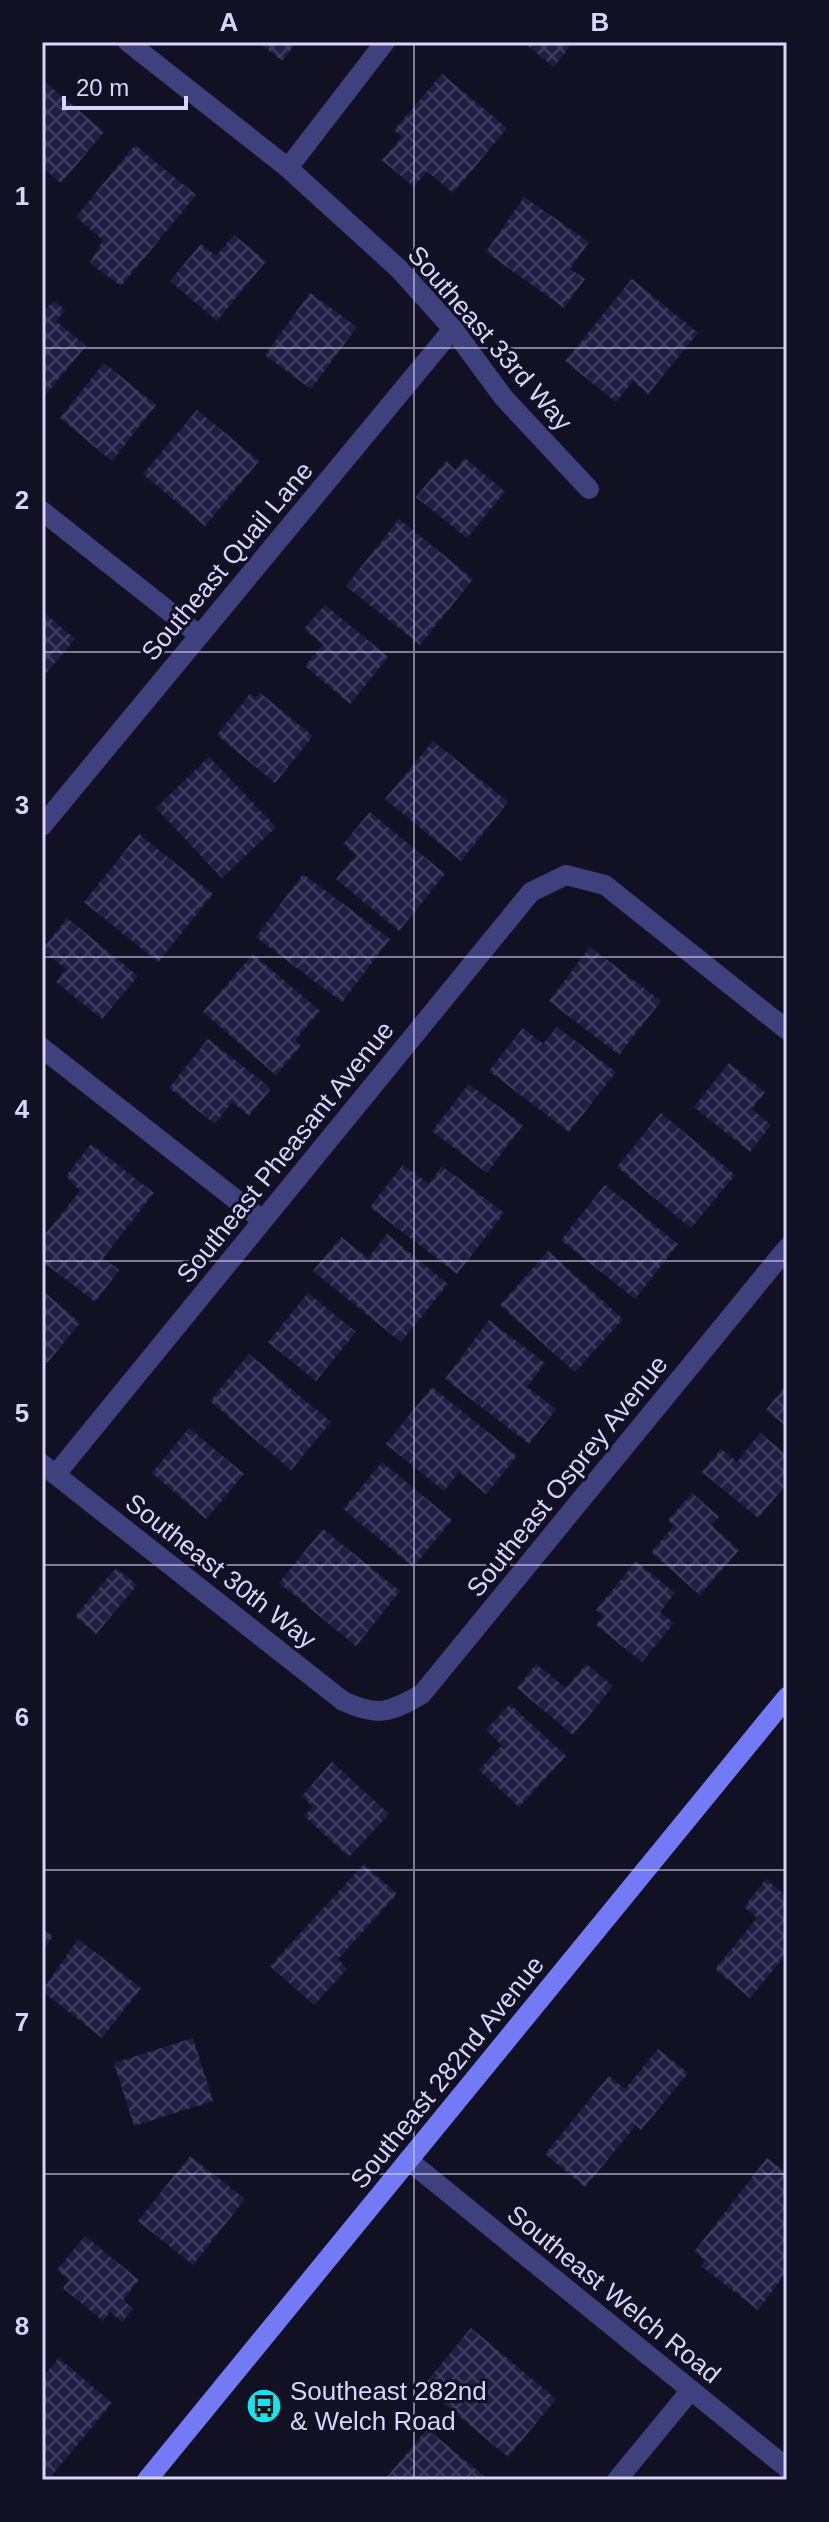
<svg xmlns="http://www.w3.org/2000/svg" width="829" height="2522" font-family="Helvetica,sans-serif">
<style>
.building{fill:url(#building-cross-hatch)}
.lines{fill:none;stroke-linecap:round;stroke-linejoin:round}
.minor{stroke:#3f417f;stroke-width:20}
.tertiary{stroke:#3f417f;stroke-width:20}
.secondary{stroke:#737af5;stroke-width:20}
.grid{fill:none;stroke:#d7d5fc;stroke-width:2;stroke-opacity:0.55}
.labels{text-anchor:middle;stroke-width:6;stroke-linejoin:round;paint-order:stroke}
.street-label{font-size:26px;fill:#d7d5fc;stroke:#121023}
.poi-label{font-size:26px;fill:#d7d5fc;stroke:#121023;text-anchor:start}
.neatline{fill:none;stroke:#d7d5fc;stroke-width:3}
.grid-label{font-size:26px;text-anchor:middle;font-weight:bold;fill:#d7d5fc}
</style>
<defs>
<pattern id="building-cross-hatch" width="8" height="8" patternUnits="userSpaceOnUse" patternTransform="scale(2)"><rect width="8" height="8" fill="#221d43"/><path d="M0 0l8 8M0 8l8-8" fill="none" stroke="#413d5f"/></pattern>
</defs>
<rect width="100%" height="100%" fill="#121023"/>
<!-- building -->
<g class="building">
<path d="M258,42H297L282,61Z"/>
<path d="M523,42H573L554,67Z"/>
<path d="M442,74L507,128L453,193L427,171L414,187L382,160L402,137L394,130Z"/>
<path d="M45,82L104,132L61,183L42,167Z"/>
<path d="M135,145L196,195L121,286L90,263L103,240L76,217Z"/>
<path d="M524,197L589,242L570,269L585,279L564,308L486,252Z"/>
<path d="M234,235L266,261L217,321L170,281L201,244L216,256Z"/>
<path d="M632,279L698,333L648,394L633,381L616,402L565,361Z"/>
<path d="M310,293L357,327L311,389L265,355Z"/>
<path d="M54,301L65,310L56,321L86,346L42,399V312Z"/>
<path d="M104,363L156,405L112,461L60,418Z"/>
<path d="M197,410L259,461L205,526L143,474Z"/>
<path d="M465,458L505,492L467,538L416,497L446,461L455,470Z"/>
<path d="M399,519L473,579L420,645L346,586Z"/>
<path d="M325,605L388,657L350,704L305,666L323,644L304,629Z"/>
<path d="M42,611L75,639L42,678Z"/>
<path d="M260,693L313,736L275,783L217,735L250,694L255,698Z"/>
<path d="M433,741L508,802L461,861L385,799Z"/>
<path d="M209,757L276,827L222,878L156,808Z"/>
<path d="M370,812L445,874L399,931L336,879L356,855L343,844Z"/>
<path d="M139,834L213,894L158,962L84,902Z"/>
<path d="M303,874L390,939L342,1002L256,937Z"/>
<path d="M67,918L138,976L102,1019L56,982L66,969L42,950Z"/>
<path d="M590,947L661,1001L619,1055L549,1001Z"/>
<path d="M253,954L320,1011L295,1040L301,1046L276,1075L203,1012Z"/>
<path d="M557,1027L616,1072L569,1132L489,1071L523,1028L543,1044Z"/>
<path d="M208,1039L268,1086L270,1090L249,1116L232,1102L215,1124L169,1088Z"/>
<path d="M729,1063L765,1092L752,1109L771,1125L750,1152L694,1107Z"/>
<path d="M469,1084L523,1125L487,1173L432,1131Z"/>
<path d="M661,1113L735,1175L691,1228L617,1167Z"/>
<path d="M91,1144L154,1193L103,1258L119,1270L95,1302L42,1261V1238L80,1191L66,1176Z"/>
<path d="M403,1165L429,1184L442,1166L504,1213L457,1274L370,1207Z"/>
<path d="M605,1185L678,1244L635,1299L561,1240Z"/>
<path d="M387,1234L448,1284L401,1342L313,1271L341,1237L368,1258Z"/>
<path d="M548,1251L623,1319L575,1372L500,1305Z"/>
<path d="M42,1290L80,1323L47,1363L42,1359Z"/>
<path d="M308,1293L356,1332L316,1381L268,1342Z"/>
<path d="M489,1320L545,1363L527,1387L556,1409L529,1444L445,1379Z"/>
<path d="M249,1354L331,1422L291,1470L210,1401Z"/>
<path d="M787,1384V1427L766,1410Z"/>
<path d="M432,1387L517,1456L486,1494L459,1472L444,1491L386,1444Z"/>
<path d="M189,1428L244,1474L206,1519L152,1473Z"/>
<path d="M760,1433L787,1455V1483L758,1518L702,1472L721,1449L737,1462Z"/>
<path d="M382,1462L452,1520L413,1567L343,1509Z"/>
<path d="M692,1493L719,1517L711,1525L739,1550L700,1595L651,1552L674,1526L668,1520Z"/>
<path d="M323,1529L400,1591L356,1646L279,1583Z"/>
<path d="M636,1561L675,1593L660,1612L674,1623L642,1662L596,1625L603,1616L596,1610Z"/>
<path d="M116,1568L137,1585L96,1634L75,1616Z"/>
<path d="M536,1664L566,1688L586,1664L613,1686L573,1735L517,1688Z"/>
<path d="M510,1704L566,1756L519,1807L479,1770L502,1745L486,1730Z"/>
<path d="M332,1762L389,1814L349,1857L304,1816L313,1807L302,1796Z"/>
<path d="M364,1864L397,1894L338,1959L347,1969L314,2005L270,1966Z"/>
<path d="M766,1879L787,1897V1953L750,1998L715,1969L757,1918L744,1907Z"/>
<path d="M42,1928L53,1936L42,1952Z"/>
<path d="M78,1939L141,1988L102,2038L42,1991Z"/>
<path d="M193,2038L213,2101L134,2126L114,2063Z"/>
<path d="M658,2049L688,2073L641,2130L636,2125L585,2187L545,2154L609,2076L625,2089Z"/>
<path d="M190,2156L245,2199L193,2265L138,2221Z"/>
<path d="M767,2158L787,2173V2272L758,2310L701,2266L705,2260L694,2252Z"/>
<path d="M85,2236L139,2280L123,2300L133,2309L122,2322L110,2312L103,2321L63,2288L69,2280L57,2270Z"/>
<path d="M471,2328L556,2399L508,2457L423,2386Z"/>
<path d="M59,2358L112,2403L48,2480H42V2378Z"/>
<path d="M427,2429L489,2480L387,2477Z"/>
</g>
<g class="lines">
<!-- minor -->
<g class="minor">
<path d="M128,42L288,168L399,269L453,329L504,398L589,489"/>
<path d="M288,168L385,42"/>
<path d="M42,511L199,635"/>
<path d="M42,826L453,329"/>
<path d="M42,1048L262,1220"/>
<path d="M42,1464L343,1701C378,1717 389,1713 422,1694L787,1248"/>
<path d="M56,1474L531,892L566,875L605,885L787,1030"/>
<path d="M617,2480L691,2390"/>
</g>
<!-- tertiary -->
<path class="tertiary" d="M408,2160L787,2468"/>
<!-- secondary -->
<path class="secondary" d="M147,2480L787,1697"/>
</g>
<!-- grid -->
<path class="grid" d="M414,42V2480M42,348H787M42,652H787M42,957H787M42,1261H787M42,1565H787M42,1870H787M42,2174H787"/>
<!-- icons -->
<defs>
<symbol id="bus-disc" viewBox="-11 -11 22 22"><circle r="9.5" fill="#11e6ec" stroke="#121023"/><path d="M-5-6H5V4H4V6H2V4H-2V6H-4V4H-5ZM-3.5-4V0h7V-4ZM-3.5 1.2v1.5H-2V1.2ZM2 1.2v1.5H3.5V1.2Z" fill="#111"/></symbol>
</defs>
<g fill-rule="evenodd">
<use href="#bus-disc" x="244" y="2386" width="40" height="40"/>
</g>
<g class="labels">
<!-- street labels -->
<g class="street-label">
<text transform="translate(490 338) rotate(49)" y="9">Southeast 33rd Way</text>
<text transform="translate(227 561) rotate(-50)" y="9">Southeast Quail Lane</text>
<text transform="translate(285 1152) rotate(-51)" y="9">Southeast Pheasant Avenue</text>
<text transform="translate(567 1476) rotate(-51)" y="9">Southeast Osprey Avenue</text>
<text transform="translate(221 1571) rotate(38)" y="9">Southeast 30th Way</text>
<text transform="translate(447 2072) rotate(-51)" y="9">Southeast 282nd Avenue</text>
<text transform="translate(614 2294) rotate(39)" y="9">Southeast Welch Road</text>
</g>
<!-- poi labels -->
<g class="poi-label">
<text x="290" y="2400">Southeast 282nd<tspan x="290" dy="30">&amp; Welch Road</tspan></text>
</g>
</g>
<!-- border -->
<rect width="829" height="2522" fill="none" stroke="#121023" stroke-width="88"/>
<!-- scale -->
<path d="M64 96v12h122v-12" fill="none" stroke="#d7d5fc" stroke-width="4"/>
<text x="76" y="96" font-size="24" fill="#d7d5fc" stroke="#121023" stroke-width="6" paint-order="stroke">20 m</text>
<rect x="44" y="44" width="741" height="2434" class="neatline"/>
<g class="grid-label">
<text x="229" y="31">A</text>
<text x="600" y="31">B</text>
<text x="22" y="205">1</text>
<text x="22" y="509">2</text>
<text x="22" y="814">3</text>
<text x="22" y="1118">4</text>
<text x="22" y="1422">5</text>
<text x="22" y="1726">6</text>
<text x="22" y="2031">7</text>
<text x="22" y="2335">8</text>
</g>
</svg>
